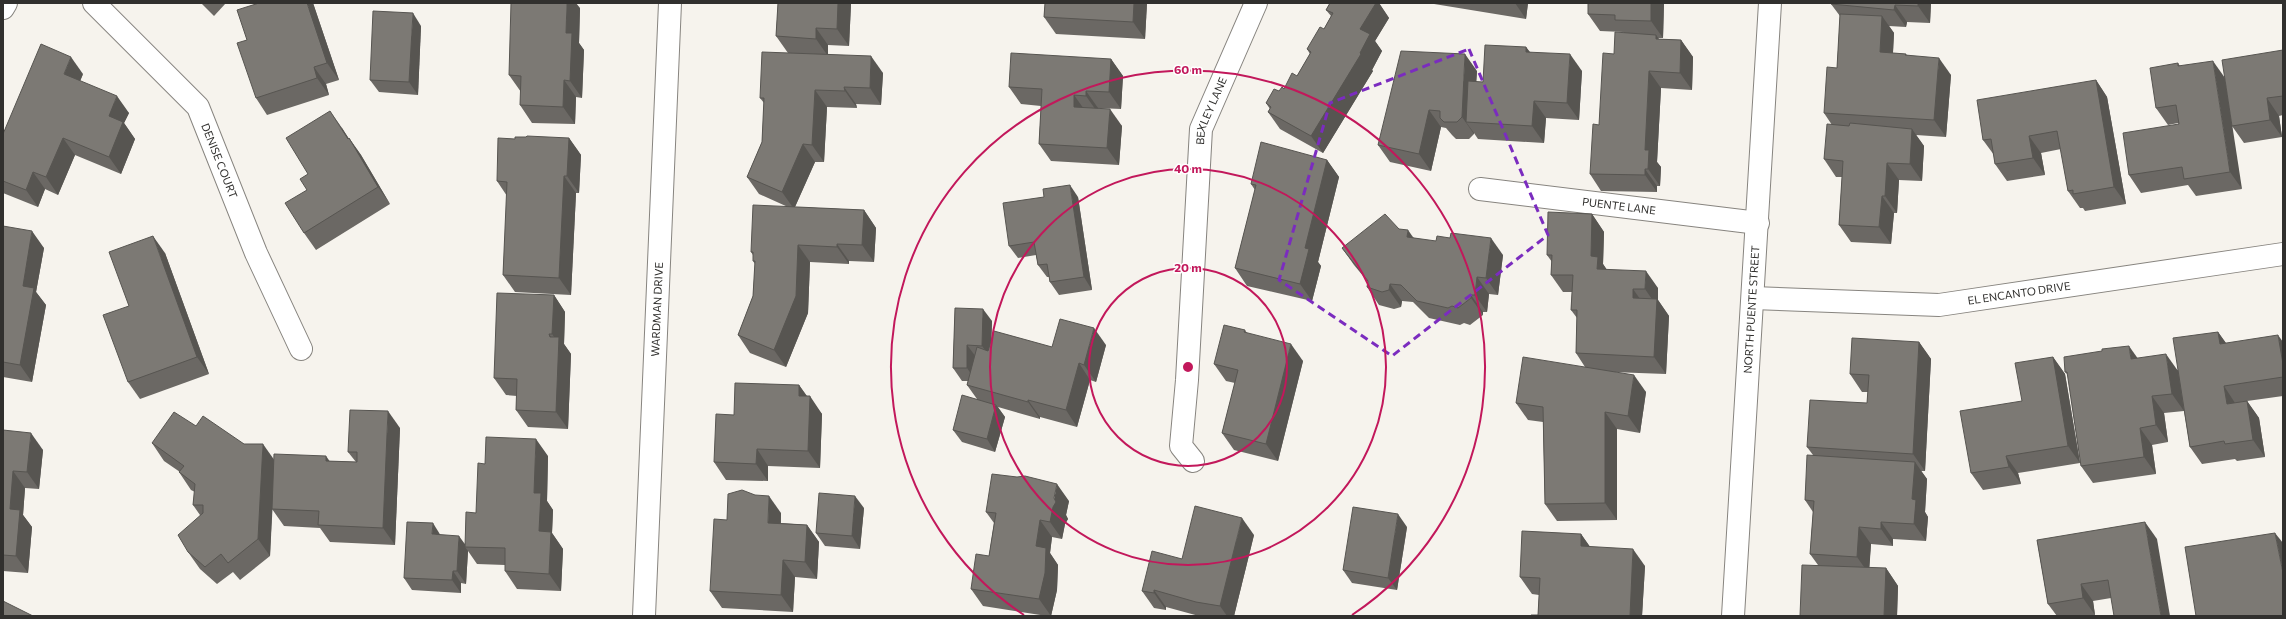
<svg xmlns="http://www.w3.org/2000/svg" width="2286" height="619" font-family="Commissioner,sans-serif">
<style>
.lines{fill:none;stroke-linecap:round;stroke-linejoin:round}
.street-casing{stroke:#87847f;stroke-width:24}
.secondary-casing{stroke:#87847f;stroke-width:24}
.street{stroke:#fff;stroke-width:22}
.secondary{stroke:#fff;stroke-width:22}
.wall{fill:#6b6864}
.shaded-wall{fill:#575551}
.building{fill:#7c7974;stroke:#575551}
.marked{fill:none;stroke:#7b2cbf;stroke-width:3;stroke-dasharray:8 5;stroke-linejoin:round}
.ring{fill:none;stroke:#c2185b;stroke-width:2}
.labels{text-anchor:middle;stroke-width:3;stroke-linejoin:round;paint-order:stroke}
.street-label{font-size:11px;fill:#31302e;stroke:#fff}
.centre{fill:#c2185b;stroke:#fff;stroke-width:2}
.ring-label{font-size:12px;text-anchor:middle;font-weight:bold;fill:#c2185b;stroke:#fff;stroke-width:3;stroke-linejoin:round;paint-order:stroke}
</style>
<rect width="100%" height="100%" fill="#f6f3ed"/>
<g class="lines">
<defs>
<g id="street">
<path id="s1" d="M94,3L198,107L256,253L301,349"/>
<path d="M3,8L6,3"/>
<path id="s2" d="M1480,189L1758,223"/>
<path id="s3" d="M1753,298L1939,305L2283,254"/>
<path id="s4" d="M1193,461L1181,446L1187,380L1201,129L1256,3"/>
<path id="s5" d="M644,616L670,3"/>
</g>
<g id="secondary">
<path id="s6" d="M1733,616L1770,3"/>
</g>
</defs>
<!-- street casing -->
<use href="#street" class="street-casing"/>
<!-- secondary casing -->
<use href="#secondary" class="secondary-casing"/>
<!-- street -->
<use href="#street" class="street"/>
<!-- secondary -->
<use href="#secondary" class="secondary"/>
</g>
<!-- wall -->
<g class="wall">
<path d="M201,3H226L214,16Z"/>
<path d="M313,3L339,80L326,84L329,95L267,115L256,98Z"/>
<path d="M778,3H850L851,4L849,46L828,45V54L883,73L881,105L856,104L857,108L827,107L824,162H815L795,207L864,210L876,228L874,262L849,261V264L810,262L808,313L786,367L750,353L738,335L753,296L755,264L753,261V255L751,252L788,207L759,194L747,177L762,142L764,103L760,98L788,53L776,36Z"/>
<path d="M1045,3H1147L1145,39L1056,34L1044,17Z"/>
<path d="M1330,3H1379L1389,18L1375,41L1382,51L1372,70L1373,71L1323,153L1280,129L1268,112L1270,109L1266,103L1279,91L1284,89L1297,76L1310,54L1307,49L1324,29L1331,16L1326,10Z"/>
<path d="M1428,3H1528L1526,19Z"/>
<path d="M1588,3H1664L1663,38H1658L1659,39L1681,40L1693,57L1692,90L1661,88L1657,162L1661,167L1660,186H1657V192L1601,191L1590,174L1614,54L1624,33L1623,32L1600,31L1588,14Z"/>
<path d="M1931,3L1930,23L1907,22L1906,27L1889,26L1894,33L1893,53L1906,54L1907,55L1951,75L1946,137L1916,135L1924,146L1922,181L1899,180L1897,213H1894L1891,244L1851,242L1839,225L1842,177H1836L1824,159L1832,125L1824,113L1837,68L1840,16L1831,4Z"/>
<path d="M580,8L579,43L584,50L582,98L576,97L575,124L532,123L520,105L521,92L509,75Z"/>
<path d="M421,26L418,95L379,92L370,80Z"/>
<path d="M1526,47L1530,52L1582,71L1579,120L1546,118L1544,143L1478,139L1474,133V134L1469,139H1456L1452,135L1446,128L1441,127L1431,171L1390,162L1378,145L1477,71L1476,82H1483Z"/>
<path d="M2283,50V115L2279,116L2282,137L2244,143L2232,126Z"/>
<path d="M1111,59L1123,76L1121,109L1098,108L1122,126L1119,165L1051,161L1039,144L1041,106L1021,104L1009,87Z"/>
<path d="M2178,63L2180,66L2242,189L2196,196L2188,185L2141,193L2129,175L2179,124L2178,123L2168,125L2156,108Z"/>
<path d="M83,74L80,81L129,113L124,123L135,139L121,174L75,155L58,195L45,189L38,207L3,193V134Z"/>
<path d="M2096,80L2107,97L2126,204L2085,211L2083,208H2080L2068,191L2061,149L2041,153L2045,175L2007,181L1995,164L1994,155L1983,140Z"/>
<path d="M342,128L349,139V138L361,155L390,204L316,250L304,233L308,174Z"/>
<path d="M569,138L581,155L579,193H576L571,295L515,292L503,275L507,196L497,181L515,139Z"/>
<path d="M1327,160L1339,177L1318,262L1321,266L1312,301L1247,286L1235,268L1255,190L1251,184Z"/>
<path d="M1078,197L1092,290L1059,295L1050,282L1049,277H1047L1038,265L1036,255L1018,258L1009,246Z"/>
<path d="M1592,214L1604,232L1603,264L1606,269L1658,288V300L1669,316L1666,374L1612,372L1646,392L1640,433L1617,429V520L1557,521L1545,504L1543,422L1528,420L1516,403L1585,367L1576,353L1577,318L1571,310L1572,292H1563L1551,275L1552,262L1547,255Z"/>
<path d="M3,226L44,248L36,292L46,305L32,382L3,377Z"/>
<path d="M1399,229L1414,238L1503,255L1498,295L1489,294L1487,312H1483V315L1470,325L1464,323L1460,325L1429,318L1413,302L1402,301L1401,307L1394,309L1379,305L1367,287L1368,282L1354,265L1342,248Z"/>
<path d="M165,253L209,374L140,399L128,382L129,306Z"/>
<path d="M554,295L565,312L564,344L571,354L568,429L528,427L516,410L517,396L506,395L494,378Z"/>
<path d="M955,308L992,321L991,341L1052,347L1106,345L1096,382L1090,380L1077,427L1040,417V419L998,407L1005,417L995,452L962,442L953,430L977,399L967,385L968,381H962L953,368Z"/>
<path d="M1245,330L1247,333L1303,361L1278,461L1234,450L1222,433L1235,383L1226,381L1214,364Z"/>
<path d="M2218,332L2226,343L2283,342V396L2247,401L2259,418L2265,457L2237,461L2235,459L2202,464L2190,447L2184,411L2164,413L2168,442L2152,445L2156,474L2093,483L2081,466L2068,375L2065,372L2138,358L2178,370Z"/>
<path d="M1919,342L1931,359L1925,471H1921L1927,479L1925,512L1928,517L1926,541L1893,539V546L1871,544L1869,568H1886L1898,586L1897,616H1800L1818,565L1810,554L1813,512L1805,500L1813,455L1807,447L1867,403L1868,392H1862L1850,374Z"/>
<path d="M2053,357L2065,374L2080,463L2018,473L2021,484L1983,490L1971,473Z"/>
<path d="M799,385L807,396L822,414L820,468L768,466V481L726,480L714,462L734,415Z"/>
<path d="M196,426L244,444L274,461H330L356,462L348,452L400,428L395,545L330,542L320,528L284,526L272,509L270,556L240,580L233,572L217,584L200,569L188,552L200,515L193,505L195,492L191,490L179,472H180L164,461L152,443Z"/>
<path d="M3,430L43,450L39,489L25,488L23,515L32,527L28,573L3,571Z"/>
<path d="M548,456L547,501L553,510L552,533L563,549L561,591L517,589L505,571V565L477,564L468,551L466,584L461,583V593L412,590L404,578L441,535L465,544L476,513L485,464Z"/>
<path d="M1069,501L1066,515L1068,519L1065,524L1062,539L1052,537L1050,553L1058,565L1057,590L1051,616H1047L983,606L971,589L989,556L994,523L986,512Z"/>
<path d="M864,508L860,549L825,546L816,533Z"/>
<path d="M781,513V523L807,525L819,542L817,579L795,577L793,612L722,608L710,591Z"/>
<path d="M1407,527L1397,590L1352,583L1343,570Z"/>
<path d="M1581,534L1590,547L1645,566L1642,616H1531L1538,615L1539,595L1532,594L1520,577Z"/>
<path d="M1254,535L1234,616H1199L1166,607V610L1154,608L1142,591L1182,559Z"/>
<path d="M2157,539L2111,598L2093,601L2095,615L2090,616H2057L2048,604L2037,540Z"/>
</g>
<!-- shaded-wall -->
<g class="shaded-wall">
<path d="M307,3H313L339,80L327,63Z"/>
<path d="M567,3H576L580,8L579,43L584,50L582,98L570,81L566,33Z"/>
<path d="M838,3H850L851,4L849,46L837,29Z"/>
<path d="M1134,3H1147L1145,39L1133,22Z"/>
<path d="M1376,3H1379L1389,18L1375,41L1382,51L1372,70L1373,71L1323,153L1311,136L1360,53V29Z"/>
<path d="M1515,3H1528L1526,19Z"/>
<path d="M1651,3H1664L1663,38L1651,21Z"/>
<path d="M1918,3H1931L1930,23L1918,6Z"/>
<path d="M1895,5L1907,22L1906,27L1894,10Z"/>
<path d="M413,13L421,26L418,95L409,82Z"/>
<path d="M1882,16L1894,33L1892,69L1880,52Z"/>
<path d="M816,28L828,45V56L816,39Z"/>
<path d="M1656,35L1668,52L1656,39Z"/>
<path d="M1681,40L1693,57L1692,90L1680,73Z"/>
<path d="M1526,47L1538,64L1526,52Z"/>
<path d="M1465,54L1477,71L1474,122H1466L1474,133V134L1462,117Z"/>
<path d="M1570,54L1582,71L1579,120L1567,103Z"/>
<path d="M871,56L883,73L881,105L870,88Z"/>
<path d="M71,57L83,74L76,91L64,74Z"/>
<path d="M1939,58L1951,75L1946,137L1934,120Z"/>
<path d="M1111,59L1123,76L1121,109L1109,92Z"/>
<path d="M2213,61L2225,78L2242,189L2230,172Z"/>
<path d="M314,67L326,84L329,95L317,78Z"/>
<path d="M1649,71L1661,88L1657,162L1661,167L1660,186L1648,169L1645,150Z"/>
<path d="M564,80L576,97L575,124L563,107Z"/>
<path d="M2096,80L2107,97L2126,204L2114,187Z"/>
<path d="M844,87L856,104L857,108L845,91Z"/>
<path d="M815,90L827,107L824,162L812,145Z"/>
<path d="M1086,91L1098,108V113L1086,96Z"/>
<path d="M1074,95L1086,112L1074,107Z"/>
<path d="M117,96L129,113L124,123L135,139L121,174L109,157V116Z"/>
<path d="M2267,98L2279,116L2282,137L2270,120Z"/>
<path d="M1534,101L1546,118L1544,143L1532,126Z"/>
<path d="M1110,109L1122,126L1119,165L1107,148Z"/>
<path d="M1429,110L1441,127L1431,171L1419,154Z"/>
<path d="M330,111L342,128L360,156L348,139Z"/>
<path d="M1912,129L1924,146L1922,181L1910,164Z"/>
<path d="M2029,136L2041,153L2045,175L2033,158Z"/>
<path d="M63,138L75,155L58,195L46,177Z"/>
<path d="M349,138L361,155L390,204L378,187Z"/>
<path d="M569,138L581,155L579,193L567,176Z"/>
<path d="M803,144L815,162L794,209L782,192Z"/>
<path d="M1327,160L1339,177L1318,262L1321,266L1312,301L1300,284L1305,248Z"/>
<path d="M1887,163L1899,180L1897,213L1885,196Z"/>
<path d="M1645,169L1657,186V192L1645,175Z"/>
<path d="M33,172L45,189L38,207L26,190Z"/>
<path d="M564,176L576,193L571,295L559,278Z"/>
<path d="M1070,185L1078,197L1092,290L1084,277Z"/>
<path d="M1882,196L1894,213L1891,244L1879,227Z"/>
<path d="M864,210L876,228L874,262L862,245Z"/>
<path d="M1592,214L1604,232L1603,264L1610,274L1597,269L1591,256Z"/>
<path d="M1408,230L1420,247L1407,237Z"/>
<path d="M32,231L44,248L36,292L46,305L32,382L20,365L23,286Z"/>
<path d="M153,236L165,253L209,374L197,357Z"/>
<path d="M1491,238L1503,255L1498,295L1486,278Z"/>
<path d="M837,244L849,261V264L837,247Z"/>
<path d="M798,245L810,262L808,313L786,367L774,350Z"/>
<path d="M1646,271L1658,288V300L1669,316L1666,374L1654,357L1656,305L1645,289Z"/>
<path d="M1477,277L1489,294L1487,312L1475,295Z"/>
<path d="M1390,284L1402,301L1401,307L1389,290Z"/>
<path d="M1633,289L1645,306L1633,298Z"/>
<path d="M554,295L565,312L564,344L571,354L568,429L556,412L549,334L559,348V344L552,334Z"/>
<path d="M1471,295L1483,312V315L1471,298Z"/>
<path d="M983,309L992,321L991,358L982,346Z"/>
<path d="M1094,328L1106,345L1096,382L1084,365Z"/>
<path d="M2218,332L2230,349L2220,344Z"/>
<path d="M2278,335L2283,342V364Z"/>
<path d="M1919,342L1931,359L1925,471L1913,454Z"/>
<path d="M1291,344L1303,361L1278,461L1266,444Z"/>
<path d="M967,345L976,357V381L967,368Z"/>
<path d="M2129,346L2141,363L2131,359Z"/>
<path d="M2166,354L2178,371L2184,411L2172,394Z"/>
<path d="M2053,357L2065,374L2080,463L2068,446Z"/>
<path d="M1079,363L1090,380L1077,427L1066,410Z"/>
<path d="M1634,375L1646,392L1640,433L1628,416Z"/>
<path d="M799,385L810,401V396L822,414L820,468L808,451L799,396Z"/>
<path d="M2224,386L2235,403L2227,404Z"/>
<path d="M2152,396L2164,413L2168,442L2156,425Z"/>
<path d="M1028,400L1040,417V419L1028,402Z"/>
<path d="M2247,401L2259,418L2265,457L2253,440Z"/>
<path d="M996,405L1005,417L995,452L987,439Z"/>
<path d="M388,411L400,428L395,545L383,528Z"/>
<path d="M1605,412L1617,429V520L1605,503Z"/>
<path d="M2140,428L2152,445L2156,474L2144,457Z"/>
<path d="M31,433L43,450L39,489L27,472Z"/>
<path d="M536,439L548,456L547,501L553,510L552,533L563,549L561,591L549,574L539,531L534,493Z"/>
<path d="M263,444L275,461L270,556L258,539Z"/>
<path d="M757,449L768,466V481L756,464Z"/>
<path d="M326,456L338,473L326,461Z"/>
<path d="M2006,456L2018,473L2021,484L2009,467Z"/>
<path d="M1915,462L1927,479L1925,512L1928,517L1926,541L1914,524L1912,499Z"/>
<path d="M13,471L25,488L23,515L32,527L28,573L16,556L10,509Z"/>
<path d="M1057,484L1069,501L1066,515L1068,519L1065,524L1062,539L1050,522Z"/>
<path d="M769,496L781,513L780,540L768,523Z"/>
<path d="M855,496L864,508L860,549L852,536Z"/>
<path d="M1398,514L1407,527L1397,590L1388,578Z"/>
<path d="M1242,518L1254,535L1234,616H1227L1220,606Z"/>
<path d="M1040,520L1052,537L1050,553L1058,565L1057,590L1051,616L1039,599L1036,546Z"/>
<path d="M1881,522L1893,539V546L1881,529Z"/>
<path d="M2145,522L2157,539L2170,616H2161Z"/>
<path d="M433,523L441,536L432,534Z"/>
<path d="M807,525L819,542L817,579L805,562Z"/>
<path d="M1859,527L1871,544L1869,574L1857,557Z"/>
<path d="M2275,533L2283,543V573Z"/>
<path d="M1581,534L1593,551L1581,546Z"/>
<path d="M459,536L467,547H465L468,551L466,584L457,571Z"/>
<path d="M1633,549L1645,566L1642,616H1630Z"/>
<path d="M783,560L795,577L793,612L781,595Z"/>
<path d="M1886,568L1898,586L1897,616H1884Z"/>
<path d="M453,571L461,583V593L452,580Z"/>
<path d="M2081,584L2093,601L2095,615L2083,598Z"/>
<path d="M1154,590L1166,607V610L1154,593Z"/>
</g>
<!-- building -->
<g class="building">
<path d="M259,3H307L327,63L314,67L317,78L256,98L237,43L247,40L237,10Z"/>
<path d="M511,3H567L566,33H572L570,81L564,80L563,107L520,105L521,76L509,75Z"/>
<path d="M778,3H838L837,29L816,28V39L776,36Z"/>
<path d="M1045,3H1134L1133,22L1044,17Z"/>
<path d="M1330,3H1376L1360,29L1370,34L1360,53L1361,54L1311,136L1268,112L1271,107L1266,103L1274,89L1279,91L1282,87L1284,89L1292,73L1297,76L1311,52L1307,49L1320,27L1324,29L1333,13L1326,10Z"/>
<path d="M1588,3H1651V21L1615,20V15L1588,14Z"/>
<path d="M1832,3H1918V6L1895,5L1894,10L1831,4Z"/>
<path d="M373,11L413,13L409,82L370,80Z"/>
<path d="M1840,14L1882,16L1880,52L1906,54L1905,55L1939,58L1934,120L1824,113L1827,67L1837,68Z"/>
<path d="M1615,32L1656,35V39L1681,40L1680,73L1649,71L1645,150H1649L1648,169H1645V175L1590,174L1593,124L1599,125L1603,53L1614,54Z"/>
<path d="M41,44L71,57L64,74L117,96L109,116L123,122L109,157L63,138L46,177L33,172L26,190L3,181V134Z"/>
<path d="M1485,45L1526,47V52L1570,54L1567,103L1534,101L1532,126L1466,122L1468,81L1483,82Z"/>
<path d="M2283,50V96L2267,98L2270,120L2232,126L2222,60Z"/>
<path d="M1401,51L1465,54L1462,117L1457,122H1444L1440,118V111L1429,110L1419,154L1378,145Z"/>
<path d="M762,52L871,56L870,88L844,87L845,91L815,90L812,145L803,144L782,192L747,177L762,142L764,98H760Z"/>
<path d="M1011,53L1111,59L1109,92L1086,91V96L1074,95V107L1110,109L1107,148L1039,144L1042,89L1009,87Z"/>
<path d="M2213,61L2230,172L2184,179L2182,167L2129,175L2123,133L2179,124L2176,105L2156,108L2150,68L2178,63V66Z"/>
<path d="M2096,80L2114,187L2073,194V190L2068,191L2057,131L2029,136L2033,158L1995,164L1991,139L1983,140L1977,100Z"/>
<path d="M330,111L348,139L349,138L378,187L304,233L285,203L307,190L300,179L308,174L286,138Z"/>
<path d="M1850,123L1912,129L1910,164L1887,163L1885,196H1882L1879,227L1839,225L1843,161L1824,159L1827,124L1849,126Z"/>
<path d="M527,136L569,138L567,176H564L559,278L503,275L507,182L497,181L498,138L515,139V137H526Z"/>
<path d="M1261,142L1327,160L1305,248L1309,249L1300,284L1235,268L1256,185L1251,184Z"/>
<path d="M1070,185L1084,277L1050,282L1047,264L1038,265L1034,242L1009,246L1003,203L1044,197L1043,189Z"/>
<path d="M753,205L864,210L862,245L837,244V247L798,245L796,296L774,350L738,335L753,296L755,261H753V252H751Z"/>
<path d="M1548,212L1592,214L1591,256L1598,257L1597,269L1646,271L1645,289H1633V298L1657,299L1654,357L1576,353L1577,310H1571L1573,275H1551L1552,255H1547Z"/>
<path d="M1385,214L1399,229L1408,230L1407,237L1436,241L1437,236L1450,238L1451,233L1491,238L1486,278L1477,277L1475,295H1471V298L1458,308L1452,306L1448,308L1417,301L1401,285L1390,284L1389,290L1382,292L1367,287L1368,281L1342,248Z"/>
<path d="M3,226L32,231L23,286L34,288L20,365L3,362Z"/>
<path d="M153,236L197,357L128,382L103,315L129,306L109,252Z"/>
<path d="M497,293L554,295L552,334H549L550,337H559L556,412L516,410L517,379L494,378Z"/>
<path d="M955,308L983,309L982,346L967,345V368H953Z"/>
<path d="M1060,319L1094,328L1084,365L1079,363L1066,410L1028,400V402L967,385L977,347L988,351L994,331L1052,347Z"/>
<path d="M1224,325L1245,330L1244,332L1291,344L1266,444L1222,433L1238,370L1214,364Z"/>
<path d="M2218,332L2220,344L2278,335L2283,364V377L2224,386L2227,404L2247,401L2253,440L2225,444L2224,441L2190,447L2173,338Z"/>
<path d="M1852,338L1919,342L1913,454L1807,447L1810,400L1867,403L1869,375L1850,374Z"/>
<path d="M2129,346L2131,359L2166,354L2172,394L2152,396L2156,425L2140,428L2144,457L2081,466L2067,372H2065L2064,357L2102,351V349Z"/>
<path d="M1523,357L1634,375L1628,416L1605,412V503L1545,504L1543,407L1516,403Z"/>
<path d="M2053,357L2068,446L2006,456L2009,467L1971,473L1960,411L2022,401L2015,363Z"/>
<path d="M735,383L799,385V396H810L808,451L757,449L756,464L714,462L716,414L734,415Z"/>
<path d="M962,395L996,405L987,439L953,430Z"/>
<path d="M350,410L388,411L383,528L318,525L319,511L272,509L274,454L326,456V461L357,462V452H348Z"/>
<path d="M174,412L196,426L203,416L244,444H263L258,539L228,563L221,554L205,567L188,552L178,535L203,513V505H193L195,484L179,472L184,466L152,443Z"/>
<path d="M3,430L31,433L27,472L13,471L10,509L20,510L16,556L3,555Z"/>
<path d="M486,437L536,439L534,493H541L539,531L551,532L549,574L505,571V548L465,547L466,512L476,513L478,463L485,464Z"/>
<path d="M1807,455L1915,462L1912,499L1916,500L1914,524L1881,522V529L1859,527L1857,557L1810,554L1814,501L1805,500Z"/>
<path d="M992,474L1017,477L1025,476L1057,484L1054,498L1056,502L1053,507L1050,522L1040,520L1036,546L1046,548L1045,573L1039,599L971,589L976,554L989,556L996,513L986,512Z"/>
<path d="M742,490L755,495L769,496L768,523L807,525L805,562L783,560L781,595L710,591L714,519L727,520L728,494Z"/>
<path d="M819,493L855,496L852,536L816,533Z"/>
<path d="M1195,506L1242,518L1220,606L1196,602L1154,590V593L1142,591L1152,551L1182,559Z"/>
<path d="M1353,507L1398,514L1388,578L1343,570Z"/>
<path d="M407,522L433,523L432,534L459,536L457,571H453L452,580L404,578Z"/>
<path d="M2145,522L2161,616H2114L2108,580L2081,584L2083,598L2048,604L2037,540Z"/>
<path d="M1522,531L1581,534V546L1633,549L1630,616H1531V615H1538L1540,578L1520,577Z"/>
<path d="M2275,533L2283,573V616H2196L2185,547Z"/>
<path d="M1802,565L1886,568L1884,616H1800Z"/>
<path d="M3,601L33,616H3Z"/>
</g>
<!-- marked area -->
<path class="marked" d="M1469,49L1548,235L1392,356L1279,280L1330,103Z"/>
<!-- distance rings -->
<g class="ring">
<circle cx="1188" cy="367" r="99"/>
<circle cx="1188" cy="367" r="198"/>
<path d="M1024 615A297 297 0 1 1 1352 615"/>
</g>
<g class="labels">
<!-- street labels -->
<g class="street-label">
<text dy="4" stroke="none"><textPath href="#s4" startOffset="357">BEXLEY LANE</textPath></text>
<text dy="4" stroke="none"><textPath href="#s1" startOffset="205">DENISE COURT</textPath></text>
<text dy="4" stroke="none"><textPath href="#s2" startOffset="140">PUENTE LANE</textPath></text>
<text dy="4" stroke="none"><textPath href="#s3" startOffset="267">EL ENCANTO DRIVE</textPath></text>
<text dy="4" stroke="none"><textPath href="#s5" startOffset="307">WARDMAN DRIVE</textPath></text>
<text dy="4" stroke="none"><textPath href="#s6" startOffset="307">NORTH PUENTE STREET</textPath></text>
</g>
</g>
<circle cx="1188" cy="367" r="6" class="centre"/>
<g class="ring-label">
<text x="1188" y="74">60 m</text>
<text x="1188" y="173">40 m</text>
<text x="1188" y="272">20 m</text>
</g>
<!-- border -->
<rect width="2286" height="619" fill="none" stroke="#31302e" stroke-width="8"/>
</svg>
